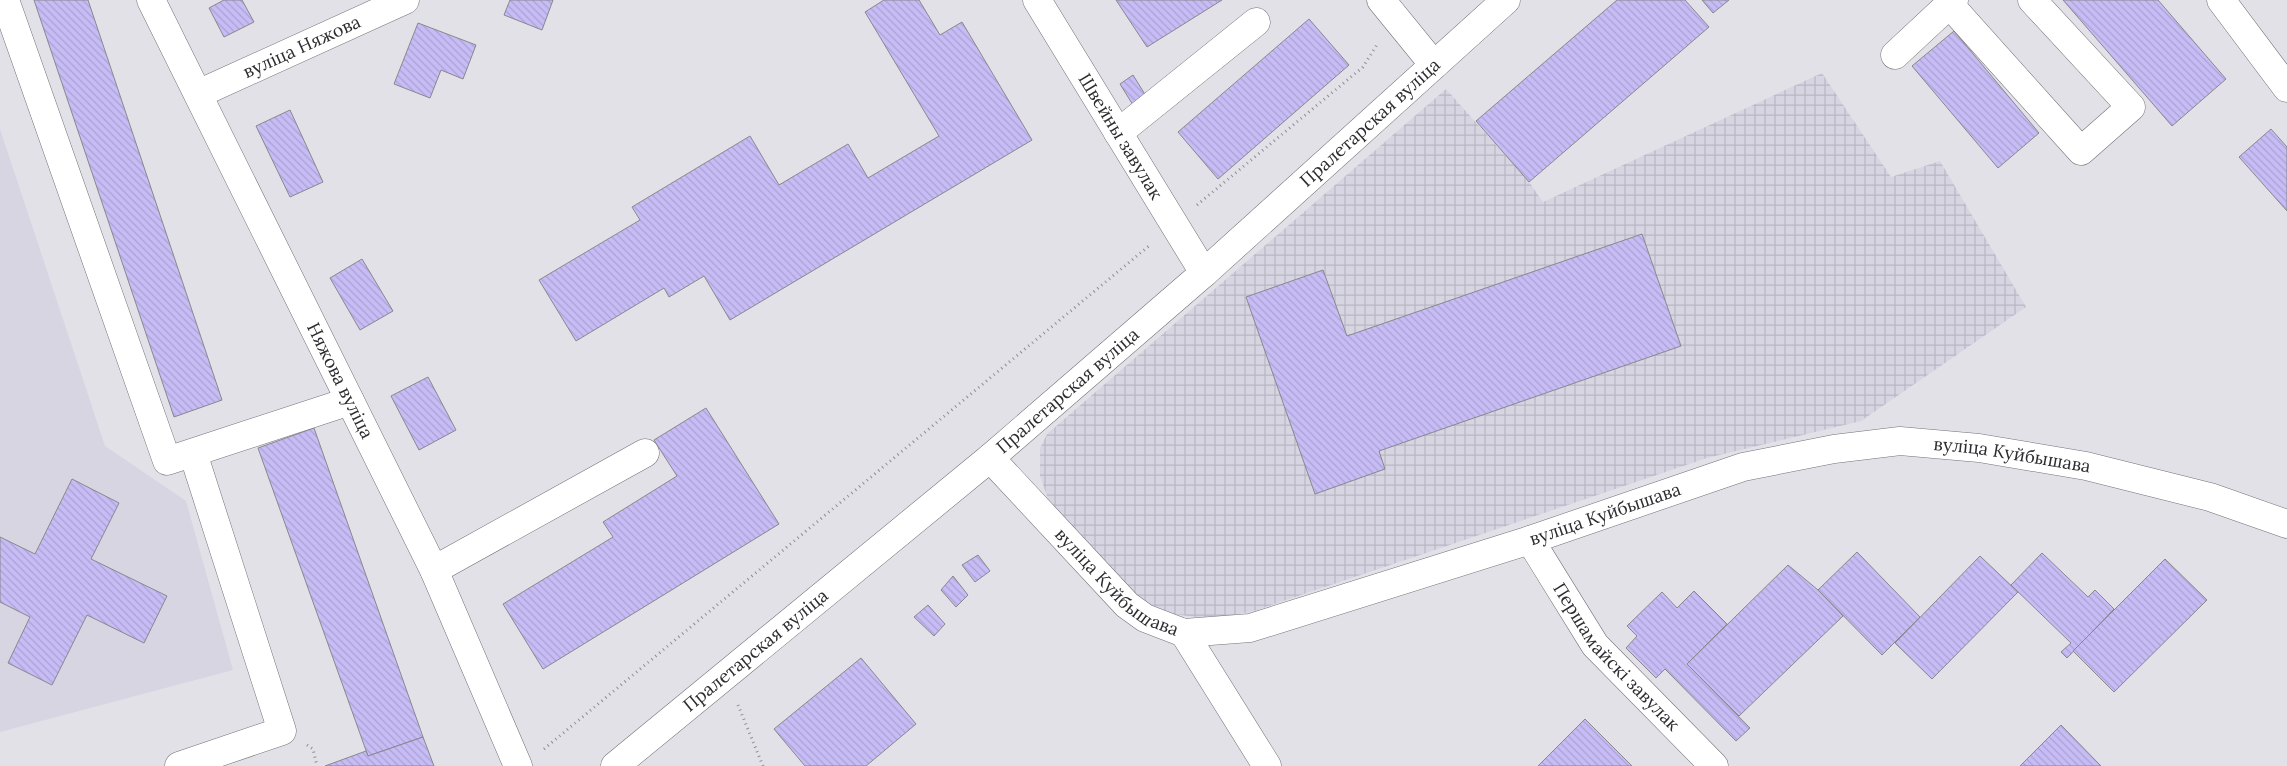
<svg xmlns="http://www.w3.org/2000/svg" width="2287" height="766" font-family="Lora,serif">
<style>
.industrial{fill:url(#industrial-grid)}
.built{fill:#d7d5e2}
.building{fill:url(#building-back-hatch);stroke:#88888d}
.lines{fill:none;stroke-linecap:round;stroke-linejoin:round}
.minor-casing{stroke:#727277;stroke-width:29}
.major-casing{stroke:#727277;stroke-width:29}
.path{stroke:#8f8e94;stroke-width:3;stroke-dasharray:1 4;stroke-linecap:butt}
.minor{stroke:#fff;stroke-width:28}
.major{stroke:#fff;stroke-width:28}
.labels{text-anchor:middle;stroke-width:5;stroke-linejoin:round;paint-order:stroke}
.street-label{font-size:18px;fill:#2d2c2f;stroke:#fff}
</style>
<defs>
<pattern id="industrial-grid" width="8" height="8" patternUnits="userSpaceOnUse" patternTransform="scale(1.25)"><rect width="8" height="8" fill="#d7d5e2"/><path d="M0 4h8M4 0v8" fill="none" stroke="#b9b7c2"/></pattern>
<pattern id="building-back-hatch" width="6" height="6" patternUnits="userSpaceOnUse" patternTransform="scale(1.25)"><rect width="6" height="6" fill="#c7bcf5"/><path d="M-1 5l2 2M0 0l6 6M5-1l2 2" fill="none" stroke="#aba2d2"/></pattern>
</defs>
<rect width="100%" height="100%" fill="#e2e1e8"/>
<!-- industrial -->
<path class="industrial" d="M1822,73L1891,177L1940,161L2026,307L1861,421L1707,458L1254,611L1212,619L1172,614L1137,598L1053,513L1040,476V448L1047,434L1446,89L1529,182L1543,202Z"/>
<!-- built -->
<path class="built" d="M0,129L105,446L186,501L233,670L0,732Z"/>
<!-- building -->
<g class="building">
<path d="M34,0H88L222,400L174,417Z"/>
<path d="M224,0H242L254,22L224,37L209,8Z"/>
<path d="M510,0H553L542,30L504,15Z"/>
<path d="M884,0H919L940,35L962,22L1032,140L730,320L704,276L669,297L664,288L576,341L539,280L640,220L632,207L750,136L779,185L848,144L868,178L939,136L865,12Z"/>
<path d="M1116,0H1222L1147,47Z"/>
<path d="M1617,0H1685L1709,27L1529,182L1476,121Z"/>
<path d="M1702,0H1729L1713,13Z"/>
<path d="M2063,0H2158L2226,79L2172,126Z"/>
<path d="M1309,19L1349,65L1218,179L1178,132Z"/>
<path d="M418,23L476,45L463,79L441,70L430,98L394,84Z"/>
<path d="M1954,31L2039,133L1998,168L1912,66Z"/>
<path d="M1133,75L1146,96L1133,105L1120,84Z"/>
<path d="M290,110L323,182L290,197L256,126Z"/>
<path d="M2271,129L2287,147V211L2239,157Z"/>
<path d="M1642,234L1681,346L1379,451L1385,469L1315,494L1246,297L1323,270L1347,336Z"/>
<path d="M362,259L393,311L360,330L330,278Z"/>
<path d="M428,377L456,430L419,450L391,396Z"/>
<path d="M706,408L779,524L543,669L503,604L613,537L603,522L677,476L654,440Z"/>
<path d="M314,428L423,737L368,756L258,448Z"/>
<path d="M72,479L119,503L91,559L167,596L144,643L87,615L52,685L8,663L30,617L0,602V537L35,554Z"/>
<path d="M1857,552L1920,617L1882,655L1818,590Z"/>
<path d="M2042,553L2088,597L2095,590L2114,609L2067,658L2061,652L2071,643L2011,585Z"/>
<path d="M978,555L990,571L975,582L962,565Z"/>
<path d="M1980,556L2018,592L1932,679L1895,643Z"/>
<path d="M2165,559L2207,600L2114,692L2073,651Z"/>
<path d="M1788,565L1818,590L1843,616L1739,716L1687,664Z"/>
<path d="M953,576L968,595L956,607L941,590Z"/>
<path d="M1694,591L1727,624L1687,664L1750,728L1736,741L1665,669L1656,678L1626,648L1637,636L1627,626L1662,592L1677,608Z"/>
<path d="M928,605L945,624L934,636L914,617Z"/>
<path d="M861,658L916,724L866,766H805L774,729Z"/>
<path d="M1585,719L1632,766H1538Z"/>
<path d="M2061,725L2101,766H2020Z"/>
<path d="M423,737L434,766H325L366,751L368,756Z"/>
</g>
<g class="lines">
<defs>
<g id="minor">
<path d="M5,0L167,461L350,401"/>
<path id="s1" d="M151,0L434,570L518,766"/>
<path id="s2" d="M1037,0L1204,273"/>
<path d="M1381,0L1434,65"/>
<path d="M1949,4L2081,151L2131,107L2032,0"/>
<path d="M1895,55L1954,0"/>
<path id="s3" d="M198,94L405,0"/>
<path d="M1118,133L1256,22"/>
<path id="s4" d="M990,458L1127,605L1145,618L1184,633L1250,628L1530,540L1743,467L1834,449L1900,441L1979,448L2086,466L2210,497L2287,524"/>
<path id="s5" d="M1530,540L1595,645L1714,766"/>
<path d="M434,570L645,453"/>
<path d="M1184,633L1267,766"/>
<path d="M179,766L282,731L193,453"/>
</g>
<g id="major">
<path d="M2221,0L2287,88"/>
<path id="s6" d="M615,766L990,458L1204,273L1506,0"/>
</g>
</defs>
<!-- minor casing -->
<use href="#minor" class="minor-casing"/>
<!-- major casing -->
<use href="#major" class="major-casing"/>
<!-- path -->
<g class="path">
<path d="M1197,205L1363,67L1378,43"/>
<path d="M738,705L763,766"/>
<path d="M307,745L313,749L317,766"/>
<path d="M544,749L1150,245"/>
</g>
<!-- minor -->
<use href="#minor" class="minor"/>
<!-- major -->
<use href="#major" class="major"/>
</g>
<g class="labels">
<!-- street labels -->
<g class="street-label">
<text dy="6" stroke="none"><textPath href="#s3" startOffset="114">вуліца Няжова</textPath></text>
<text dy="6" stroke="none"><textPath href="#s6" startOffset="992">Пралетарская вуліца</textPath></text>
<text dy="6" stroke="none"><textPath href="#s2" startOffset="160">Швейны завулак</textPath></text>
<text dy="6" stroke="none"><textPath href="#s1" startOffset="425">Няжова вуліца</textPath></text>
<text dy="6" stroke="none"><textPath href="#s6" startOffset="588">Пралетарская вуліца</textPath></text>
<text dy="6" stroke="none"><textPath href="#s4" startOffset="1122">вуліца Куйбышава</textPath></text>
<text dy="6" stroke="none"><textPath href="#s4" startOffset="704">вуліца Куйбышава</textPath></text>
<text dy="6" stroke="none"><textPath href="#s4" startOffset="179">вуліца Куйбышава</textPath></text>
<text dy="6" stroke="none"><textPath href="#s6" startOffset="182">Пралетарская вуліца</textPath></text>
<text dy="6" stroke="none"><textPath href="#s5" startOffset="146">Першамайскі завулак</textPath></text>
</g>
</g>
</svg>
